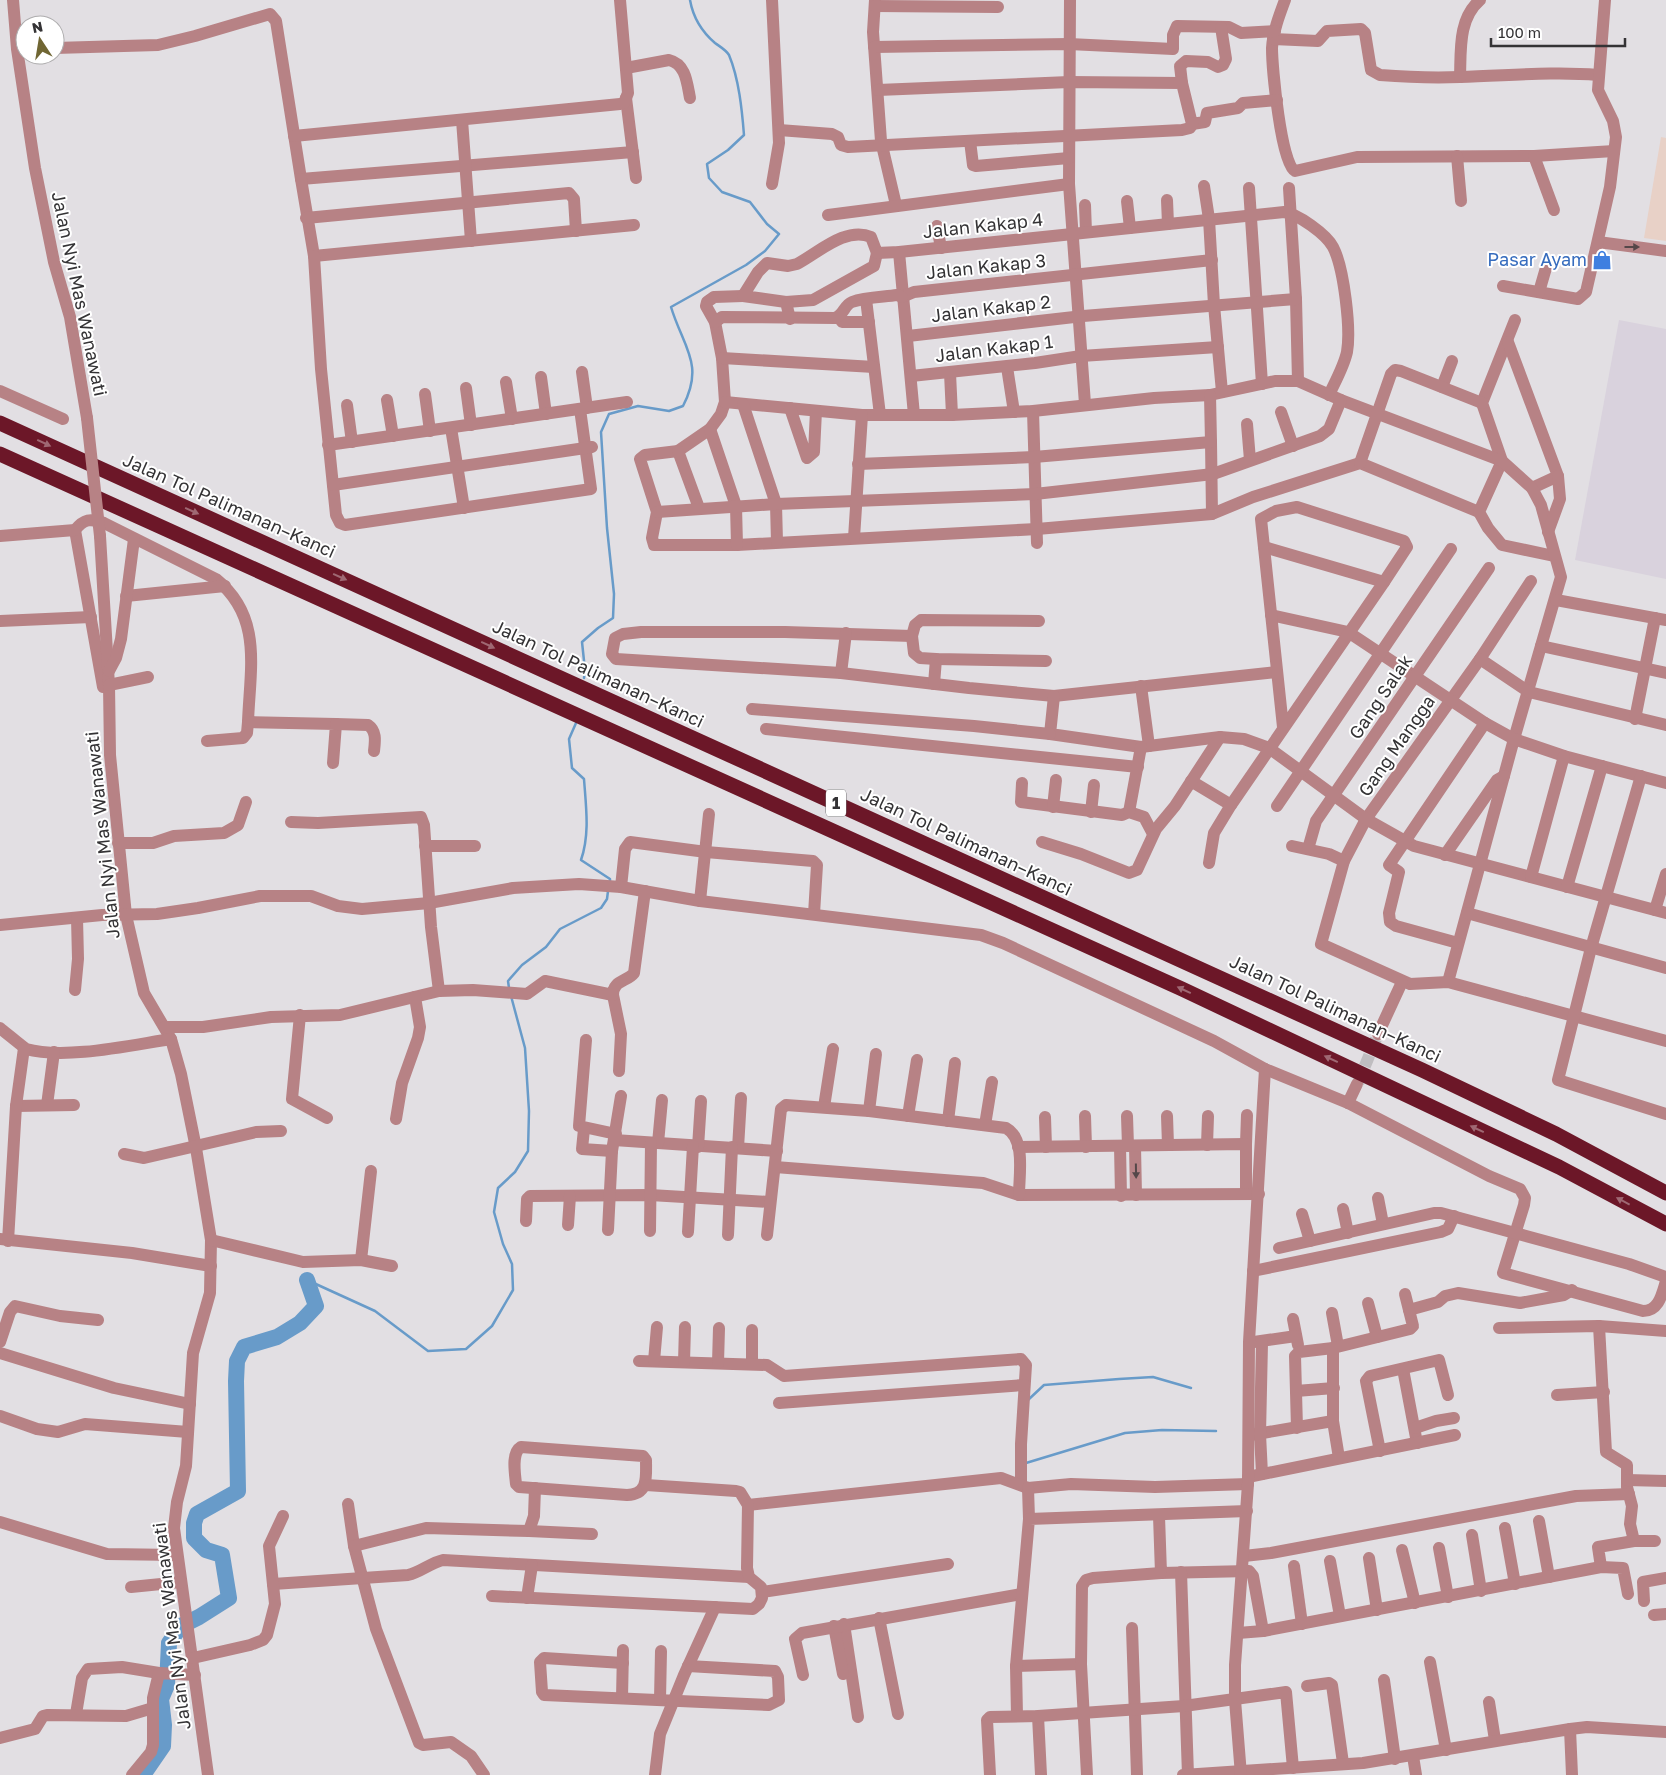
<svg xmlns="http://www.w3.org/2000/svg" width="1666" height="1775" font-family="'Golos Text',sans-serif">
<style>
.built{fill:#d9d2dd}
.education{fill:#e8d1c7}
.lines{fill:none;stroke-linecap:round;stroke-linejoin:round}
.stream{stroke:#689bc9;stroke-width:2.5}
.river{stroke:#689bc9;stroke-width:16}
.minor-tunnel{stroke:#bfbdc0;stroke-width:12;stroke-dasharray:12 6;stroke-linecap:butt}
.minor{stroke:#b78285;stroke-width:12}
.highway{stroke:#6c1728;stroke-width:15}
.minor-bridge{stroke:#b78285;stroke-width:12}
.oneway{fill:#554749}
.oneway2{fill:#9f6873}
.labels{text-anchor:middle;stroke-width:4;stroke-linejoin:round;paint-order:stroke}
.shield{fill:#fff;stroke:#717072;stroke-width:1}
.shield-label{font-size:16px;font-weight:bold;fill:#343335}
.street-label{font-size:18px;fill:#343335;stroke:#fff}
.shop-label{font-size:18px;fill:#366cbe;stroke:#fff;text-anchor:end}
</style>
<rect width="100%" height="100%" fill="#e2dfe3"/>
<!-- built -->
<path class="built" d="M1619,320L1666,329V579L1575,560Z"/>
<!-- education -->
<path class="education" d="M1661,137L1666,138V241L1644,238Z"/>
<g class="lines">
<!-- stream -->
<g class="stream">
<path d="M584,678L585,670L582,642L598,628L613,618L614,594L607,528L601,432L609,414L638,406L669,411L683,406C705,364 683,347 671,307L746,265L765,251L779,234L767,224L750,202L722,192L709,178L707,164L728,150L744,135C742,110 739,79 729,55C726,50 719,46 715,43C701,31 693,17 690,0"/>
<path d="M576,723L569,739L572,768L584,779C586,807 590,834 581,860L610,879V883"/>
<path d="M509,988L508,981L522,965L546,947L560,929L601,908L607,899L608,891"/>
<path d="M307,1280L375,1311L428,1351L466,1349L492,1326L513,1290L512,1264L503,1244L494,1212L498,1188L515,1172L528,1151L529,1111L525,1048L511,996"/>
<path d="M1028,1400L1044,1385L1119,1379L1153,1377L1191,1388"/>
<path d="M1026,1463L1125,1433L1162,1430L1216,1431"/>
</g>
<!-- river -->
<path class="river" d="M143,1775L163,1746L164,1725L161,1699L167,1685L169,1643L181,1626L199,1617L229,1598L222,1555L206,1550L194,1538V1523L197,1514L238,1491L236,1381L237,1361L244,1347L277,1337L300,1323L316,1306L307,1280"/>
<!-- minor-tunnel -->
<path class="minor-tunnel" d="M1358,1083L1376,1039"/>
<!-- minor -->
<g class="minor">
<path d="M13,0L17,49L35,168L54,262L70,317L87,418"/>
<path d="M772,0L779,143L772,184"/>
<path d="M875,0L873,32L881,141L896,205"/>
<path d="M1070,0L1069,184L1085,404"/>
<path d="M1285,0C1279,16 1273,32 1272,48C1272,66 1281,165 1295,171L1357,157L1534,156L1614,151"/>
<path d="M875,6L998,7"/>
<path d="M1273,39L1318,41L1327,31L1361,29L1365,33L1371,70L1380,75C1406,77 1433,78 1460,77C1506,76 1552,71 1598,75"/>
<path d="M874,47L1069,44L1173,49V35L1177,26L1229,27L1241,33L1275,31"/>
<path d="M55,48L158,45L195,36L270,14L276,21L301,179L633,152"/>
<path d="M626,68L669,60C686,64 687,83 690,98"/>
<path d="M1460,77C1461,50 1458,19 1480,0"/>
<path d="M1182,83L1180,66L1186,61L1208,62L1218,67L1223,65L1226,59L1221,27"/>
<path d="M878,90L1069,82L1182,83L1192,124L1205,122L1207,113L1238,108L1243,103L1277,100"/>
<path d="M626,98L636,178"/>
<path d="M462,120L471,241"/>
<path d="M779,130L832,134L838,137L841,145L848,147L1182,130L1190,128L1193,123"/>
<path d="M294,136L620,104L624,103L628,93L620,0"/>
<path d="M970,141L973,165L976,166L1069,158"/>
<path d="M1457,156L1461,201"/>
<path d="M1534,156L1554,210"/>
<path d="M301,179L314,256L634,225"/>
<path d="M1204,186L1209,219L1214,305L1222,392"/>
<path d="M1249,188L1262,384"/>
<path d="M1289,188L1296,299L1298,381"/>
<path d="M1167,200L1168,224"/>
<path d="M1127,201L1130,228"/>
<path d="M1085,205L1086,232"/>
<path d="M828,215L1069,184"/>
<path d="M306,218L569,193L574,199L576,231"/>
<path d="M937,226L941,248"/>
<path d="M1598,242L1666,251"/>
<path d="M899,252L914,415"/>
<path d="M314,256L321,369L336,515L340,523L345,525L591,489L580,409"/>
<path d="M1503,286L1578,299L1586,292L1610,187L1616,137L1613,121L1598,90L1605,0"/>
<path d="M1539,292L1548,261"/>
<path d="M743,296L714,297L707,302L706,306L715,322L722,358L725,402L721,414L710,429L678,451L645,455L640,459L657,512L652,538L654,545H737L1037,529L1212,514L1253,497L1360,463L1479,512"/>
<path d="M902,297L914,292L1212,260"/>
<path d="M866,299L880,415"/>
<path d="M786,302L813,300L874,266L877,253"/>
<path d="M839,317L842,322H869"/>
<path d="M790,319L786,302L743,296L758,272L767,263L788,266L797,264C818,253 846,226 871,237L877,253L899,252L1284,212C1298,214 1326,234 1333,247C1344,268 1351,329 1347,352C1344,366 1335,382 1329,395"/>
<path d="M1515,320L1482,403L1502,461L1479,512L1488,528L1502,545L1554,556"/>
<path d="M715,322L722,317L835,318C844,315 844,305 852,302C865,297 883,297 897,295L902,297"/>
<path d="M908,336L1083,316L1296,299"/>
<path d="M1508,342L1558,476L1532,488"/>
<path d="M722,358L874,367"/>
<path d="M1007,367L1014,412"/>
<path d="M582,372L587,408"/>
<path d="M950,373L952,415"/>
<path d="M911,376L1035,363L1081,356L1218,347"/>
<path d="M541,377L546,414"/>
<path d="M506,382L512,419"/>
<path d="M1442,387L1452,361"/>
<path d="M466,388L471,425"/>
<path d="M0,391L63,419"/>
<path d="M425,394L430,431"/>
<path d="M387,400L393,436"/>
<path d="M725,402L862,415H952L1033,411L1154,398L1210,395L1275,381H1298L1341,400L1502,461L1532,488L1541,505L1561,577L1514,739L1448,982"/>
<path d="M743,404L776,504L777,542"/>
<path d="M347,405L352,442"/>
<path d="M790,408L807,458L814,452L816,411"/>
<path d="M1033,411L1037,543"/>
<path d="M1281,412L1293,446"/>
<path d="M1247,424L1250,460"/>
<path d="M451,428L464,508"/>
<path d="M710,429L736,506L737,545"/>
<path d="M1211,442L1212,514"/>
<path d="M328,445L627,402"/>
<path d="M678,451L699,508"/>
<path d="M1360,463L1391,374L1395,370L1401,371L1482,403"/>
<path d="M858,464L1034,457L1211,442L1210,395"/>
<path d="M333,485L592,447"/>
<path d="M657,512L776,504L1035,494L1213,474L1320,436L1329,429L1341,400"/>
<path d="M75,530L103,687"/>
<path d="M1548,532L1560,499L1558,476"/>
<path d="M0,536L75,530C84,519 90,518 104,523L216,579C263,617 250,668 248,722L247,733L243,738L207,741"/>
<path d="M100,536L109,685L110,755L126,915L144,993L171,1039L181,1074L196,1148L211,1240L210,1293L193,1353L186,1466L177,1502L174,1528L208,1775"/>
<path d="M854,538L862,415"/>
<path d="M1264,547L1384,582"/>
<path d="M1531,581L1480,659L1366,819L1344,861L1321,944L1410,984L1448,982L1666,1041"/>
<path d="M126,596L225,586"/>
<path d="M1556,600L1666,620"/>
<path d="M1271,615L1348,632L1485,723L1514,739L1564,756L1666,783"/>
<path d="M0,621L91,617"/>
<path d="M1039,621L921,620L915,625L912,636L914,653L920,658L936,659L1046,661"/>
<path d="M912,636L785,632H641L623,634L615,638L612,654L616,659L841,673L969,688L1054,696L1276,672"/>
<path d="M1541,646L1666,673"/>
<path d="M1480,659L1529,692L1666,725"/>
<path d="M109,671L116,658L121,639L134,539"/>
<path d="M841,673L846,633"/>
<path d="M934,684L936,659"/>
<path d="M109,685L148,677"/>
<path d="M1141,686L1149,746"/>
<path d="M1054,696L1050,734L1141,747L1220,737L1244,739L1269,748L1366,819L1414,846L1666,913"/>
<path d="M752,709L974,726L1050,734"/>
<path d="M1635,719L1655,618"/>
<path d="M248,722L336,724L333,763"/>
<path d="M336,724L368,725C377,731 375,742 374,751"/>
<path d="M766,729L1138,767"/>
<path d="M1641,776L1591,948L1558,1080L1666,1114"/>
<path d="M1191,781L1231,805"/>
<path d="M1022,783L1021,802L1122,815L1129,812L1144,817L1153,834"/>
<path d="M1277,806L1451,549"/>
<path d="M1053,807L1056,780"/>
<path d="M1091,812L1094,785"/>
<path d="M1129,812L1141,747"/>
<path d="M291,822L318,823L421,817L424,825L431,927L439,991"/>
<path d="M1042,842L1081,854L1129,873L1137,870L1156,829L1175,806L1220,737"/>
<path d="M118,843H153L174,836L224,833L238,825L246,802"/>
<path d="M425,846H475"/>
<path d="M1292,846L1329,854L1344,861"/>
<path d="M1308,849L1316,821L1489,568"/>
<path d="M1445,855L1497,780L1504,776"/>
<path d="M1209,863L1214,833L1231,805L1384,582L1407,547L1404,541L1297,507L1276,511L1261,519L1283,727"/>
<path d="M1531,877L1564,756"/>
<path d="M621,887L625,849L630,842L706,852L813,861L817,865L814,914"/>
<path d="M1567,887L1602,766"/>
<path d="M700,901L709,814"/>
<path d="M1655,910L1666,874"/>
<path d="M1467,913L1666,968"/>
<path d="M0,925L102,915L157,914L198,908L260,896H311L338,906L362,909L429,903L513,888L579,884L621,887L700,901L981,935L1003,943L1214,1041L1265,1069L1348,1103L1489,1176L1520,1189L1525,1198L1524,1205L1503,1273L1643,1311C1659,1311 1662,1294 1666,1281"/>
<path d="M1458,943L1396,926L1390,922L1389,913L1399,872L1389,865L1485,723"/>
<path d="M75,990L78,959L77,918"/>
<path d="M613,995L621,1034L619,1071"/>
<path d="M300,1015L292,1099L327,1118"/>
<path d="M165,1027H203L271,1017L340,1015L439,991L473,990L527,994L545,981L613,995C613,980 627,982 634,973L645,891"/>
<path d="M0,1028C2,1030 25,1048 26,1049C65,1060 131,1045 171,1039"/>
<path d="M1378,1034L1402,982"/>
<path d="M586,1040L579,1126L616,1134"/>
<path d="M1348,1103L1357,1084"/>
<path d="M47,1105L54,1052"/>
<path d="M16,1106L74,1105"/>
<path d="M824,1107L833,1049"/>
<path d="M869,1111L876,1054"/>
<path d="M908,1116L917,1060"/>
<path d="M1085,1116L1086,1147"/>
<path d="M1127,1116L1128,1146"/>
<path d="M1167,1116L1168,1145"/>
<path d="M1045,1117L1046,1147"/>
<path d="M396,1119L402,1083L418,1038L420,1027L415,997"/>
<path d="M948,1121L955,1063"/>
<path d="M985,1125L992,1082"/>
<path d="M584,1129L582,1149L612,1151"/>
<path d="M614,1140L777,1151"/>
<path d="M658,1143L662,1100"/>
<path d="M1246,1144L1247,1115"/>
<path d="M1207,1145L1208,1116"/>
<path d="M1120,1146L1121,1196"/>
<path d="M1135,1146L1136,1195"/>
<path d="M698,1147L701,1101"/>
<path d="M1018,1147L1246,1144V1193"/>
<path d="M738,1148L741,1098"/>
<path d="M124,1154L144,1158L256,1132L281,1131"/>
<path d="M775,1167L983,1183L1019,1195L1259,1194"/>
<path d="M1378,1198L1383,1224"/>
<path d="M1343,1209L1348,1233"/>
<path d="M1302,1214L1310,1241L1434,1213H1441L1629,1264L1666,1277"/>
<path d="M526,1221L527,1199L530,1196L650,1195L770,1202"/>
<path d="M568,1225L570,1196"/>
<path d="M608,1230L612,1151L621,1096"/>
<path d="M650,1231L651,1143"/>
<path d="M688,1232L693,1146"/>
<path d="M728,1235L732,1147"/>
<path d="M767,1235L781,1109L786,1105L869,1111L1006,1128C1026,1139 1019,1175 1019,1195"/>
<path d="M0,1239L132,1253L211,1266"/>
<path d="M211,1240L303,1262L361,1260L392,1266"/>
<path d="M8,1241L16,1106L24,1048"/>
<path d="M1279,1248L1310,1241"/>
<path d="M361,1260L371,1171"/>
<path d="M1253,1271L1441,1232L1448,1229L1454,1216"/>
<path d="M1368,1303L1377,1337"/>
<path d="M1409,1310L1438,1302L1445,1296L1458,1293L1520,1303L1564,1295L1572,1290"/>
<path d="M1332,1313L1338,1346"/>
<path d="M1293,1319L1298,1345"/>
<path d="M1599,1326L1606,1452L1627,1465V1487L1632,1506L1630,1524L1634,1541"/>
<path d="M1499,1328L1599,1326L1666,1331"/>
<path d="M752,1330V1364"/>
<path d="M0,1342L10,1312L15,1306L60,1316L98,1320"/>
<path d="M1254,1342L1296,1336"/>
<path d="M0,1353L114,1388L190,1404"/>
<path d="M639,1361L767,1365L784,1376L1021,1359L1026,1365L1021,1444V1484"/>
<path d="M654,1361L657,1327"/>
<path d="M684,1362L685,1327"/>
<path d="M718,1363L719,1328"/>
<path d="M1403,1369L1417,1443"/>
<path d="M1296,1391L1334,1388"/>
<path d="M1557,1395L1604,1392"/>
<path d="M779,1403L1024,1385"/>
<path d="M0,1416L37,1429L58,1432L85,1424L188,1432"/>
<path d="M1297,1428L1295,1356L1299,1352L1333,1348"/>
<path d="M1415,1428L1436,1421L1454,1418"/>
<path d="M1251,1435L1333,1421"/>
<path d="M521,1447L643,1456L646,1460C646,1477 649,1494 627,1495L519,1487L516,1484C515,1473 511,1453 521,1447Z"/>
<path d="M1380,1451L1366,1381L1370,1376L1439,1360L1448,1395"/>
<path d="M1339,1458L1333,1421V1348L1410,1329L1413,1326L1405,1294"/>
<path d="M1262,1474L1260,1434L1262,1343"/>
<path d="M1248,1477L1455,1435"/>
<path d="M1627,1480L1666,1481"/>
<path d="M646,1485L736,1491L740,1492L748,1505L1001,1478L1028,1488L1071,1484L1155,1487L1248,1484"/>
<path d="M1028,1488L1029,1519"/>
<path d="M348,1504L354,1546L376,1629L419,1743L423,1745L451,1742L471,1756L484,1775"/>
<path d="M1159,1516L1161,1573L1249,1571L1253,1576L1263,1631"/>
<path d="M1539,1521L1549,1577"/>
<path d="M0,1522L107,1554L177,1555"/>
<path d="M1505,1528L1515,1584"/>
<path d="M529,1531L592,1534"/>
<path d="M1472,1535L1481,1591"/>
<path d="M354,1546L426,1528L529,1531L534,1516L535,1488"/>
<path d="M1439,1548L1448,1597"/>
<path d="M1402,1550L1415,1603"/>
<path d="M1244,1556L1271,1553L1576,1496L1629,1494"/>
<path d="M1369,1558L1377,1610"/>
<path d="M1330,1561L1340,1616"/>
<path d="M1294,1566L1302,1624"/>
<path d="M1601,1567L1598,1547L1634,1541H1655"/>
<path d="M1181,1572L1188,1775"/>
<path d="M273,1584L408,1575C421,1572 430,1563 443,1560L749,1577"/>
<path d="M131,1587L181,1582"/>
<path d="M762,1592L948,1564"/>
<path d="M492,1596L753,1609L759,1604L762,1598L761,1587L749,1577L747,1568L748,1505"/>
<path d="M527,1598L532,1565"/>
<path d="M1644,1601L1643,1582L1666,1578"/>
<path d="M1654,1615L1666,1614"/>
<path d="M879,1618L898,1714"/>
<path d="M844,1624L858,1717"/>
<path d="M834,1626L843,1674"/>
<path d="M1132,1628L1137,1775"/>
<path d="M1238,1633L1263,1631L1601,1567L1623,1568L1628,1594"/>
<path d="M193,1658L250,1645L263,1640L267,1635L275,1604L269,1546L283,1516"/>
<path d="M1430,1662L1446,1750"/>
<path d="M623,1663L544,1658L540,1662L542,1692L544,1695L769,1705L779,1700L778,1677L775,1671L688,1666"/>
<path d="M1016,1666L1081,1664"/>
<path d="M803,1675L795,1639L802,1633L1022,1594"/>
<path d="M1384,1680L1395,1759"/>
<path d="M1307,1686L1329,1683L1332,1685L1343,1763"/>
<path d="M622,1698L623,1650"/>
<path d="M660,1699L661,1651"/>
<path d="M1489,1702L1495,1740"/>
<path d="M76,1714L82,1678L88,1669L122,1667L159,1673"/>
<path d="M1017,1716L1016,1666L1029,1519L1247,1511"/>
<path d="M1038,1716L1041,1775"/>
<path d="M1570,1729L1587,1727L1666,1732"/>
<path d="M0,1738L35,1729L43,1716L47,1715L126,1716L153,1708"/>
<path d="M1413,1756L1416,1775"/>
<path d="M132,1775L151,1752L153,1745V1698L159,1673L195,1675"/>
<path d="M655,1775L660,1734L684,1675L715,1607"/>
<path d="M990,1775L987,1720L990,1717L1038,1716L1184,1706L1286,1692L1293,1768"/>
<path d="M1087,1775L1081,1664L1082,1586L1086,1580L1093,1578L1161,1573"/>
<path d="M1183,1775L1363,1763L1570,1729L1572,1775"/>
<path d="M1241,1775L1235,1700V1665L1248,1484L1249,1342L1265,1069"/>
</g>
<!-- highway -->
<g class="highway">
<path d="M0,423L1422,1070L1556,1134L1666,1193"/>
<path d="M0,454L1182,989L1559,1167L1666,1224"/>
</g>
<!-- minor-bridge -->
<path class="minor-bridge" d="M87,418L100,536"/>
</g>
<!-- one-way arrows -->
<defs><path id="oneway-solid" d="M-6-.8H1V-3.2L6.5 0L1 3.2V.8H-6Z" transform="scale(1.25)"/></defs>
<g class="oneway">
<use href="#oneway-solid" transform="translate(1632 247)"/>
<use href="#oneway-solid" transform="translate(1136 1171) rotate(89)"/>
</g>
<g class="oneway2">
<use href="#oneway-solid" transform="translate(44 443) rotate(25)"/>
<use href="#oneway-solid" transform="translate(192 511) rotate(24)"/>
<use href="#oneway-solid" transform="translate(340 577) rotate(24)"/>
<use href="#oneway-solid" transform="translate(488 645) rotate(25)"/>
<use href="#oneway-solid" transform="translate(1184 990) rotate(-155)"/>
<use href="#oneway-solid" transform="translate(1331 1059) rotate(-155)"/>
<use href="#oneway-solid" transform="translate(1477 1129) rotate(-155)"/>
<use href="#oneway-solid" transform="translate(1623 1201) rotate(-152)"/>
</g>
<!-- icons -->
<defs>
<symbol id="shop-bare" viewBox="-9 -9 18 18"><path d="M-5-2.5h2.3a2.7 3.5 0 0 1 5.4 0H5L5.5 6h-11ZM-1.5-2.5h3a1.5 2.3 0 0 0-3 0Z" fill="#3f7fe0" stroke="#fff" stroke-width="2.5" paint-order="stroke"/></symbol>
</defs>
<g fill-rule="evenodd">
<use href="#shop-bare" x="1588" y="246" width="28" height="28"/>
</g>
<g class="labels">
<!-- shield labels -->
<rect class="shield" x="826" y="789.5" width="20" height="27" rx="4"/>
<g class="shield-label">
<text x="836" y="809">1</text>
</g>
<!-- street labels -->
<g class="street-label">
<text transform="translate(983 226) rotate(-6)" y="6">Jalan Kakap 4</text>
<text transform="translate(986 267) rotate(-6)" y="6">Jalan Kakap 3</text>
<text transform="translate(79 294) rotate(78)" y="6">Jalan Nyi Mas Wanawati</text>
<text transform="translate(991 309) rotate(-7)" y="6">Jalan Kakap 2</text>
<text transform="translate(994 349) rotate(-7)" y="6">Jalan Kakap 1</text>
<text transform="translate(229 506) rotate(24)" y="6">Jalan Tol Palimanan–Kanci</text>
<text transform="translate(598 674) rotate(25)" y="6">Jalan Tol Palimanan–Kanci</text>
<text transform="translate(1381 697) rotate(-56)" y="6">Gang Salak</text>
<text transform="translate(1397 746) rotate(-55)" y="6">Gang Mangga</text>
<text transform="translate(103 835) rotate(-96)" y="6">Jalan Nyi Mas Wanawati</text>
<text transform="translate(966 842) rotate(25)" y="6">Jalan Tol Palimanan–Kanci</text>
<text transform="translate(1335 1009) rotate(25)" y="6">Jalan Tol Palimanan–Kanci</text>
<text transform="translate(172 1626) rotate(-97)" y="6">Jalan Nyi Mas Wanawati</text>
</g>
<!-- shop labels -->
<g class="shop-label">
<text x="1587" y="266">Pasar Ayam</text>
</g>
</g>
<!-- north arrow -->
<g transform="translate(40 40) rotate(348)"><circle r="24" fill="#ffffff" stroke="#aeadae"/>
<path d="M0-4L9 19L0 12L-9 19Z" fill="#706633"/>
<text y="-8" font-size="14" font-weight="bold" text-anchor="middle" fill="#343335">N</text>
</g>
<!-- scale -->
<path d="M1491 38v8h134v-8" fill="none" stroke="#343335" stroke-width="2.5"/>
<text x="1498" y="38" font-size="15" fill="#343335" stroke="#ffffff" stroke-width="4" paint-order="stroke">100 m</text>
</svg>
